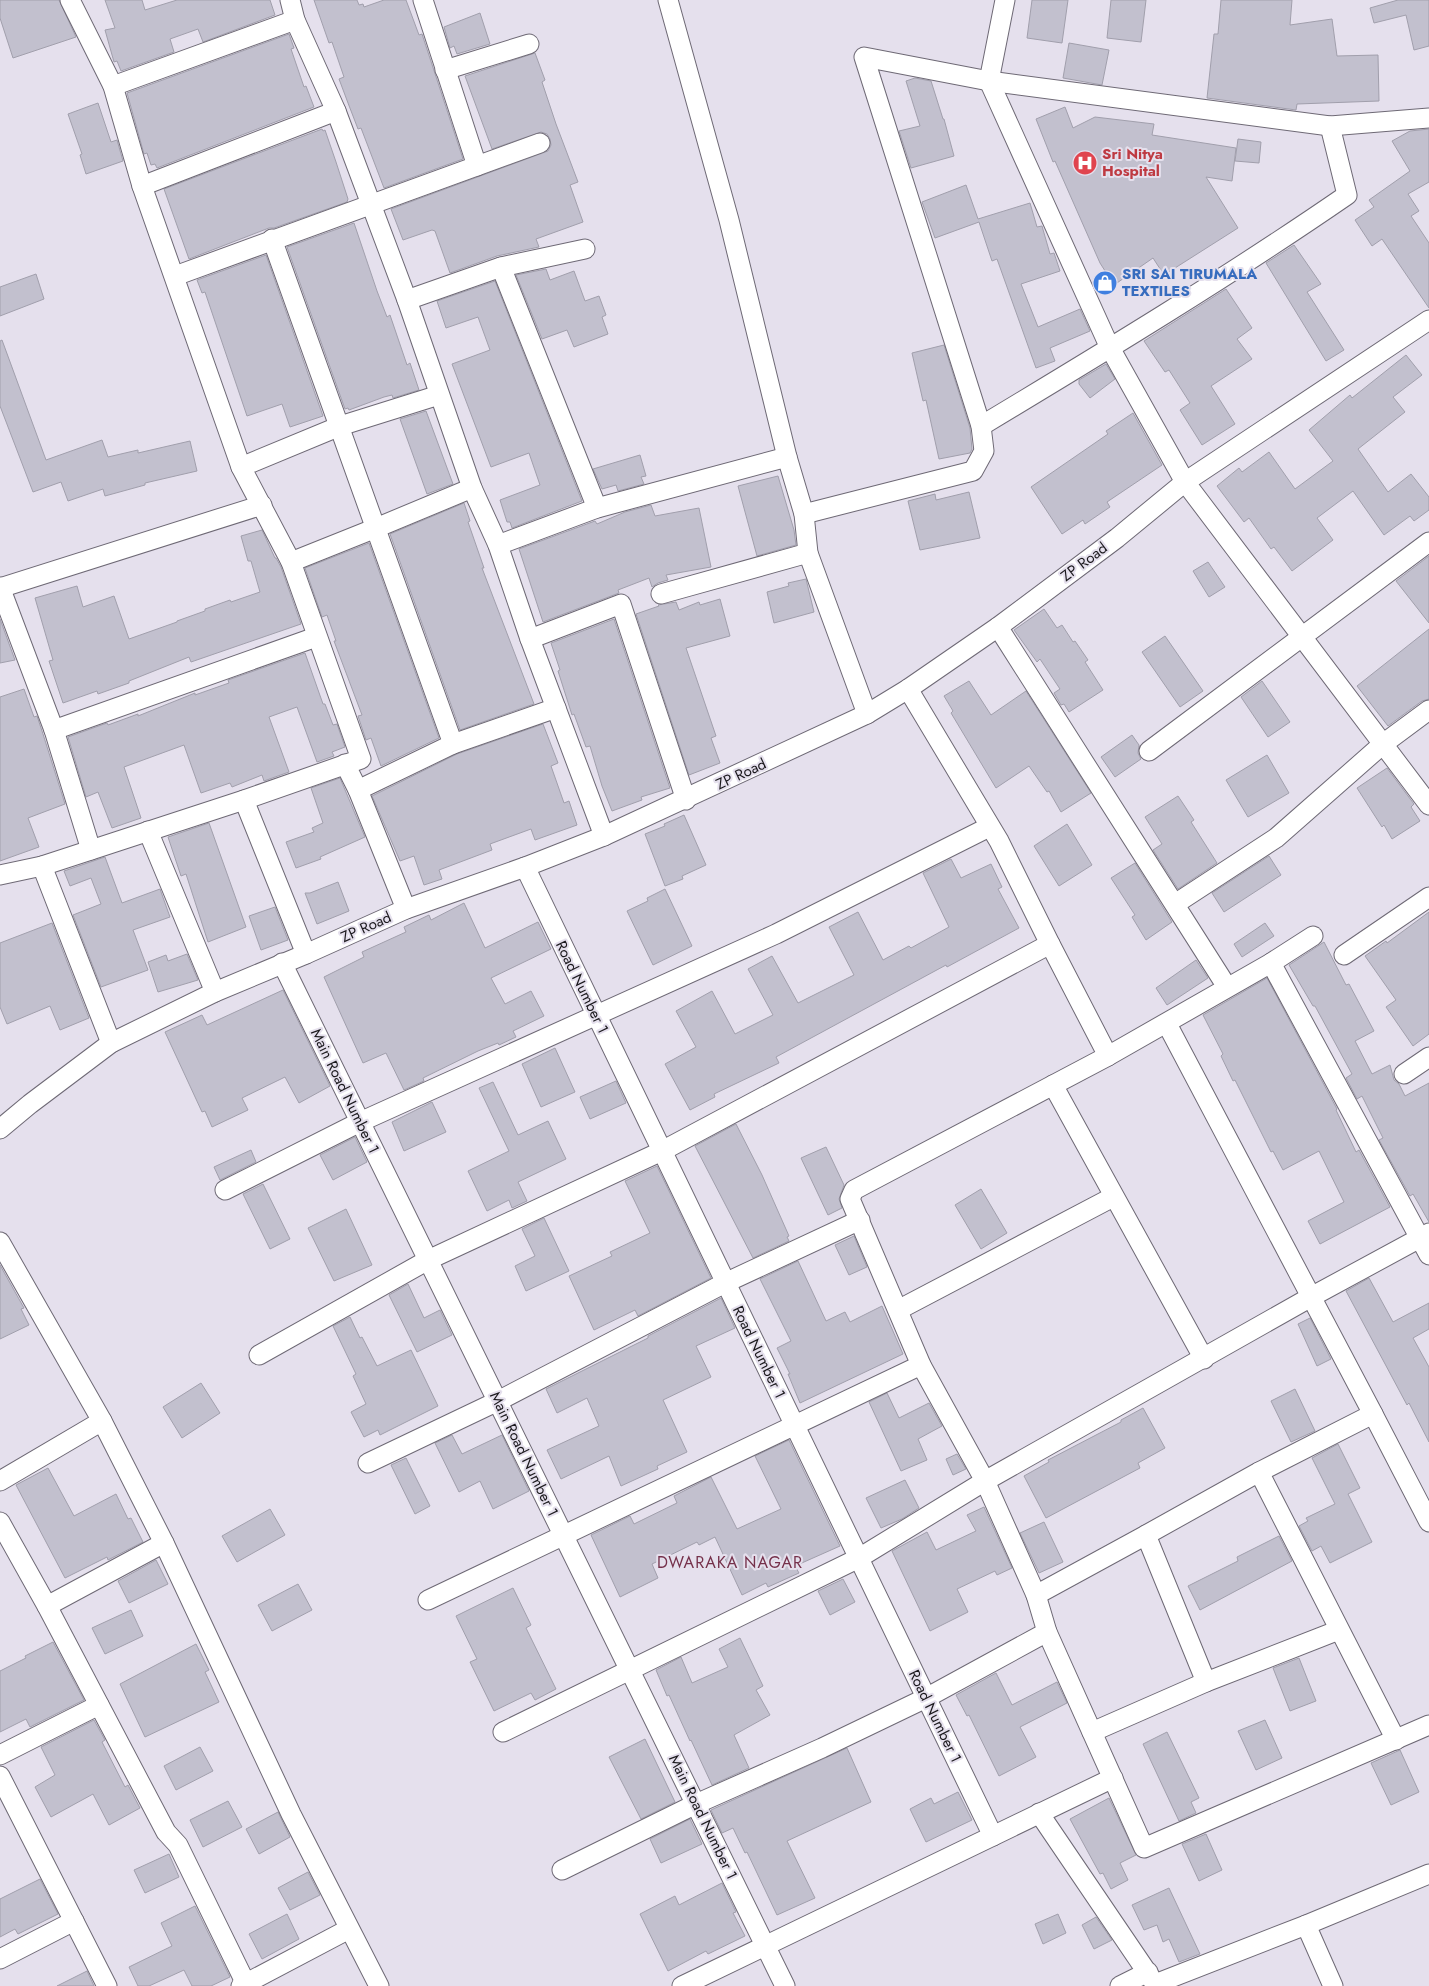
<svg xmlns="http://www.w3.org/2000/svg" width="1429" height="1986" font-family="Jost,sans-serif">
<style>
.building{fill:#c2c0ce;stroke:#a19fac}
.lines{fill:none;stroke-linecap:round;stroke-linejoin:round}
.minor-casing{stroke:#6e6975;stroke-width:21}
.minor{stroke:#fff;stroke-width:19}
.labels{text-anchor:middle;stroke-width:4;stroke-linejoin:round;paint-order:stroke}
.health-label{font-size:15px;font-weight:bold;fill:#be3a42;stroke:#e5e0ed;text-anchor:start}
.shop-label{font-size:15px;font-weight:bold;fill:#366cbe;stroke:#e5e0ed;text-anchor:start}
.street-label{font-size:15px;fill:#1b191d;stroke:#e5e0ed}
.neighbourhood-label{font-size:16px;letter-spacing:1px;fill:#75314b;stroke:#e5e0ed}
</style>
<rect width="100%" height="100%" fill="#e5e0ed"/>
<!-- building -->
<g class="building">
<path d="M0,0H59L76,37L13,58L0,18Z"/>
<path d="M105,0H142L145,10L177,0H270L275,15L203,42L198,29L170,39L174,52L121,71L117,61L114,62L105,30L115,28Z"/>
<path d="M314,0H357L359,5L363,4L364,7L384,0H406L419,35L422,34L463,159L384,188L361,128L358,129L348,103L339,79L344,77L332,42L329,43Z"/>
<path d="M1032,0H1068L1062,43L1027,38Z"/>
<path d="M1111,0H1146L1141,42L1107,38Z"/>
<path d="M1221,0H1292L1290,25L1332,19L1337,56L1378,55L1379,101L1297,104L1296,110L1207,98L1214,34H1218Z"/>
<path d="M1398,0H1429V46L1414,50L1406,15L1374,23L1370,8Z"/>
<path d="M480,13L490,44L457,54L454,46L450,48L444,27Z"/>
<path d="M289,34L294,48L291,49L304,87L306,86L314,107L157,168L155,164L151,165L147,153L144,154L127,93Z"/>
<path d="M1069,43L1109,50L1102,85L1063,78Z"/>
<path d="M535,53L545,80L542,82L556,124L578,182L570,185L583,222L536,239L539,247L497,256L450,273L435,231L432,230L403,240L391,209L548,151L551,145L550,139L547,134L541,132L492,149L465,76Z"/>
<path d="M915,78L931,81L943,119H944L954,156L911,168L899,131L920,126L906,81Z"/>
<path d="M98,103L111,142L117,140L123,161L86,174L80,155L82,154L68,114Z"/>
<path d="M1065,107L1073,128L1095,117L1154,124L1152,135L1236,148L1232,181L1206,177L1238,228L1164,275L1153,258L1114,285L1100,263L1055,161L1053,162L1036,119Z"/>
<path d="M322,129L323,131L325,130L336,162L348,199L347,202L274,228H269L189,259L164,189Z"/>
<path d="M1429,129V182L1408,194L1419,211L1411,216L1429,243V308L1382,239L1372,246L1355,220L1374,207L1369,200L1410,171L1392,141L1410,131Z"/>
<path d="M1238,139L1261,142L1259,163L1235,161Z"/>
<path d="M966,185L978,219L1030,203L1037,227L1042,226L1050,254L1054,253L1060,271L1021,284L1038,327L1080,309L1090,331L1050,348L1055,361L1036,368L997,259L992,261L979,222L935,238L922,202Z"/>
<path d="M354,223L377,291L387,317L390,315L407,365L410,363L419,390L393,398L392,395L384,397L349,410L348,408L345,409L287,247Z"/>
<path d="M1294,245L1321,284L1307,292L1344,350L1326,361L1266,263Z"/>
<path d="M266,255L323,416L290,427L282,404L247,416L205,292L202,293L197,280Z"/>
<path d="M546,269L550,280L574,271L585,301L599,296L606,315L602,317L608,334L574,347L567,330L542,339L516,275Z"/>
<path d="M36,274L44,299L0,316V287Z"/>
<path d="M495,281L582,501L512,528L510,522H507L500,500L540,485L529,453L491,467L452,364L490,350L478,317L446,328L437,301Z"/>
<path d="M1226,289L1252,328L1237,339L1252,359L1211,386L1235,424L1202,445L1180,410L1190,403L1169,370L1165,372L1144,341Z"/>
<path d="M2,340L46,460L102,440L108,457L138,450V453L190,441L197,471L145,483V485L105,496L103,489L68,501L61,482L33,492L0,406V341Z"/>
<path d="M944,345L970,428L972,449L970,453L939,459L926,400L923,401L912,353Z"/>
<path d="M1406,355L1422,375L1393,397L1405,412L1358,449L1388,492L1411,474L1429,497V510L1414,521L1410,516L1384,535L1353,491L1317,518L1333,540L1292,571L1274,547L1271,549L1249,518L1244,522L1217,486L1239,468L1242,472L1269,452L1295,489L1333,461L1309,430L1350,395L1352,398Z"/>
<path d="M1106,364L1115,379L1090,398L1079,384V380Z"/>
<path d="M426,411L453,484L427,494L400,419Z"/>
<path d="M1133,413L1162,465L1107,502L1110,507L1085,524L1083,520L1062,534L1031,487L1108,434L1106,431Z"/>
<path d="M640,455L646,476L641,477L644,484L618,491L616,485L602,489L593,469Z"/>
<path d="M778,476L794,530L796,545L757,556L738,486Z"/>
<path d="M969,492L980,538L920,550L908,501L935,494L936,500Z"/>
<path d="M464,503L470,521L468,522L484,568H482L534,704L460,730L390,534Z"/>
<path d="M651,505L655,516L699,508L711,567L666,575L668,580L658,583L652,587L649,578L618,590L619,593L543,622L519,549L595,521L597,524L625,512Z"/>
<path d="M262,530L275,558H276L281,567L301,624L191,662L189,657L129,681V683L98,694L97,691L63,703L49,661L53,660L35,598L77,586L83,607L114,596L129,639L177,622V621L205,611V609L230,600L231,602L260,592L251,561H248L241,536Z"/>
<path d="M369,543L439,738L381,766L371,738L366,740L358,716L362,715L334,641H336L327,615L322,617L305,568Z"/>
<path d="M1429,556V623L1396,581Z"/>
<path d="M1208,562L1225,587L1209,597L1193,571Z"/>
<path d="M806,579L814,612L774,623L767,592L789,586L788,583Z"/>
<path d="M720,599L730,636L686,648L716,736L711,738L720,763L689,775L636,614L659,606L658,605L676,602L679,610L699,602L700,605Z"/>
<path d="M1044,609L1057,628L1062,625L1073,642L1075,641L1088,660L1085,662L1103,690L1069,712L1064,704L1061,705L1054,693L1060,689L1040,659L1037,662L1014,630Z"/>
<path d="M0,619L15,660L0,663Z"/>
<path d="M614,619L670,788L641,797L642,800L612,811L602,786L590,746L586,747L574,714L572,715L558,671L560,670L551,643Z"/>
<path d="M1429,629V699L1422,701L1388,726L1357,686Z"/>
<path d="M1165,636L1203,691L1180,707L1142,652Z"/>
<path d="M305,653L323,704H325L333,725L337,724L345,747L332,752L334,756L317,762L297,707L269,717L289,772L264,781L262,775L232,787L230,783L201,793L184,745L124,767L141,818L112,828L98,792L86,797L68,737L107,723L108,725L138,714V716L195,693V695L229,683L228,680Z"/>
<path d="M969,681L991,715L1026,691L1091,793L1061,812L1049,791L1047,792L1029,766L996,788L951,713L953,711L944,696Z"/>
<path d="M1262,681L1290,722L1268,737L1241,697Z"/>
<path d="M24,689L34,717L37,716L43,734L65,804L28,818L39,847L0,861V697Z"/>
<path d="M543,724L558,763L551,766L564,803L569,801L577,825L535,840L531,829L490,844L492,850L439,870L442,879L424,885L414,856L400,861L372,796L457,754Z"/>
<path d="M1132,735L1139,745L1138,753L1141,759L1115,777L1101,757Z"/>
<path d="M1267,755L1289,793L1248,817L1226,780Z"/>
<path d="M1387,768L1414,804L1411,807L1420,821L1392,839L1384,825L1382,827L1357,788Z"/>
<path d="M340,778L365,837L320,857L321,859L296,868L286,842L314,832L312,828L323,823L311,788Z"/>
<path d="M1178,796L1194,820L1191,822L1217,863L1178,889L1153,850L1162,844L1145,817Z"/>
<path d="M684,815L706,865L682,876L683,879L665,886L645,834L665,826L664,824Z"/>
<path d="M209,823L246,927L208,942L186,874L181,876L168,837Z"/>
<path d="M1067,824L1092,865L1059,886L1034,846Z"/>
<path d="M1269,856L1281,875L1224,912L1212,893Z"/>
<path d="M105,857L122,903L160,889L170,917L133,930L148,970L101,987L73,915L101,904L91,878L70,886L64,871Z"/>
<path d="M951,859L961,878L991,864L1002,887L998,889L1019,928L947,967L946,965L776,1057L779,1063L714,1094L715,1097L690,1110L665,1064L696,1047L676,1011L712,991L735,1034L773,1015L748,969L772,956L798,1003L854,975L829,927L858,912L883,960L909,946L911,948L949,927L923,873Z"/>
<path d="M1135,863L1172,922L1146,940L1132,917L1135,915L1111,878Z"/>
<path d="M338,882L349,911L317,924L305,893H310Z"/>
<path d="M665,889L692,946L653,965L627,911L648,901L647,898Z"/>
<path d="M464,903L485,948L538,922L551,949L491,978L505,1004L531,991L544,1016L513,1031L516,1037L499,1045L498,1043L478,1051L423,1078L424,1081L404,1090L386,1053L363,1063L324,977L364,957L362,952L406,932L404,927L429,915L431,920Z"/>
<path d="M275,907L288,940L261,950L249,916Z"/>
<path d="M1429,912V1034L1413,1046L1386,1007L1396,1000L1365,956L1386,941L1387,943Z"/>
<path d="M52,923L89,1018L60,1030L50,1006L7,1024L0,1007V943Z"/>
<path d="M1265,923L1274,936L1242,957L1234,944Z"/>
<path d="M1324,942L1346,985L1349,984L1374,1031L1355,1041L1372,1074L1390,1065L1394,1080L1399,1084L1405,1096L1429,1083V1222L1413,1194L1410,1196L1379,1140L1383,1138L1362,1096L1357,1099L1346,1078L1352,1074L1315,1006H1313L1289,965Z"/>
<path d="M187,954L198,980L158,992L148,962L166,955L168,961Z"/>
<path d="M1196,960L1208,978L1167,1005L1156,988Z"/>
<path d="M1267,978L1337,1109L1336,1110L1356,1152L1359,1150L1390,1207L1320,1244L1308,1221L1344,1202L1319,1151L1283,1170L1273,1151L1271,1152L1235,1080L1233,1081L1221,1056L1223,1054L1203,1015Z"/>
<path d="M283,990L330,1086L299,1103L285,1077L242,1098L248,1110L212,1127L205,1111L202,1112L165,1032L202,1015L207,1025Z"/>
<path d="M555,1048L575,1092L541,1107L522,1064Z"/>
<path d="M616,1081L626,1103L590,1119L580,1097Z"/>
<path d="M493,1082L518,1135L548,1121L566,1159L518,1182L527,1201L512,1208L509,1200L487,1211L468,1171L509,1151L479,1088Z"/>
<path d="M432,1102L446,1132L404,1151L392,1122Z"/>
<path d="M736,1124L762,1175L789,1236L787,1237L789,1241L753,1258L695,1146Z"/>
<path d="M355,1137L367,1162L333,1180L320,1155Z"/>
<path d="M826,1147L844,1185L839,1199L842,1208L828,1215L801,1158Z"/>
<path d="M251,1150L256,1162L220,1180L214,1167Z"/>
<path d="M657,1166L711,1278L638,1316L635,1310L594,1330L569,1276L612,1256L610,1252L650,1233L625,1181Z"/>
<path d="M263,1184L290,1239L270,1249L243,1194Z"/>
<path d="M981,1189L1007,1233L981,1249L955,1205Z"/>
<path d="M346,1209L372,1265L334,1281L308,1228Z"/>
<path d="M544,1218L569,1271L526,1291L515,1266L535,1256L522,1229Z"/>
<path d="M854,1236L867,1267L849,1275L835,1245Z"/>
<path d="M798,1261L826,1321L845,1312L850,1322L882,1306L903,1354L800,1403L788,1374H790L777,1348L791,1341L760,1279Z"/>
<path d="M0,1265L24,1308L21,1309L29,1325L0,1339Z"/>
<path d="M1369,1278L1393,1322L1429,1303V1329L1413,1338L1429,1367V1442L1409,1403L1407,1405L1346,1291Z"/>
<path d="M408,1284L424,1318L440,1310L452,1335L417,1352L389,1295Z"/>
<path d="M721,1298L735,1328L696,1346L711,1377L663,1400L687,1452L657,1466L658,1469L621,1486L609,1456L561,1479L547,1450L599,1426L587,1398L557,1413L546,1389L648,1338V1336Z"/>
<path d="M350,1317L360,1338L362,1337L377,1366L411,1350L438,1406L380,1435L378,1430L364,1437L351,1412L366,1404L353,1376L356,1374L333,1326Z"/>
<path d="M1310,1318L1331,1359L1317,1366L1298,1324Z"/>
<path d="M201,1383L220,1413L182,1438L163,1407Z"/>
<path d="M1295,1389L1315,1431L1291,1442L1271,1401Z"/>
<path d="M887,1393L899,1418L929,1403L942,1426L918,1439L927,1460L901,1471L869,1402Z"/>
<path d="M1143,1408L1165,1448L1138,1463L1140,1468L1046,1518L1024,1476L1049,1462L1048,1460L1121,1422V1420Z"/>
<path d="M452,1435L462,1454L502,1435L529,1491L493,1509L480,1481L459,1492L435,1443Z"/>
<path d="M789,1440L840,1546L795,1566L799,1573L768,1587L766,1583L742,1595L715,1537L699,1545L697,1542L652,1564L658,1578L620,1597L591,1535L630,1516L634,1524L677,1503L674,1496L711,1477L737,1529L781,1509L755,1456Z"/>
<path d="M1338,1444L1360,1488L1348,1494L1372,1542L1330,1563L1321,1546L1312,1551L1299,1526L1308,1521L1306,1518L1335,1504L1312,1458Z"/>
<path d="M957,1454L966,1469L953,1475L946,1459Z"/>
<path d="M406,1458L430,1506L415,1514L391,1465Z"/>
<path d="M48,1468L74,1516L116,1494L128,1519L131,1518L143,1542L108,1560L107,1557L65,1578L16,1485Z"/>
<path d="M905,1480L919,1508L902,1519L881,1528L866,1498Z"/>
<path d="M984,1507L1012,1568L997,1575L995,1571L957,1589L968,1612L930,1631L892,1551L927,1532L936,1550L976,1531L967,1515Z"/>
<path d="M270,1509L285,1535L237,1562L222,1536Z"/>
<path d="M1044,1522L1063,1562L1039,1573L1020,1533Z"/>
<path d="M1279,1536L1292,1561L1200,1610L1188,1586L1238,1561L1237,1557Z"/>
<path d="M156,1560L168,1584L129,1603L118,1581Z"/>
<path d="M843,1579L855,1602L830,1615L818,1591Z"/>
<path d="M298,1584L312,1610L272,1631L258,1605Z"/>
<path d="M513,1588L531,1625L526,1628L556,1689L535,1700L531,1693L494,1711L470,1662L477,1659L456,1616Z"/>
<path d="M131,1610L143,1636L105,1654L92,1628Z"/>
<path d="M740,1638L763,1686L756,1690L770,1715L734,1735L749,1768L712,1785L691,1740L690,1741L669,1695L667,1696L656,1670L681,1657L692,1683L728,1667L719,1649Z"/>
<path d="M53,1642L84,1700L30,1727L26,1719L0,1732V1671L26,1658L25,1656Z"/>
<path d="M196,1644L209,1670L205,1672L219,1702L145,1737L120,1684Z"/>
<path d="M1299,1658L1316,1701L1290,1711L1273,1668Z"/>
<path d="M996,1673L1012,1705L1057,1682L1067,1703L1020,1727L1036,1757L999,1776L969,1715L967,1716L956,1695Z"/>
<path d="M94,1720L105,1740L102,1742L125,1787L128,1785L140,1808L109,1825L93,1794L51,1817L35,1787L55,1775L41,1747Z"/>
<path d="M1265,1720L1282,1758L1256,1770L1238,1731Z"/>
<path d="M1167,1732L1199,1798L1191,1802L1196,1813L1179,1821L1143,1744Z"/>
<path d="M645,1739L675,1802L641,1819L609,1757Z"/>
<path d="M200,1747L213,1771L176,1790L164,1766Z"/>
<path d="M847,1748L871,1802L787,1841L815,1898L777,1915L747,1852L745,1853L733,1828L722,1833L711,1810Z"/>
<path d="M1400,1750L1419,1792L1391,1805L1371,1763Z"/>
<path d="M958,1792L972,1820L926,1842L910,1809L931,1798L934,1804Z"/>
<path d="M1109,1798L1136,1855L1120,1863L1128,1880L1111,1889L1103,1873L1100,1874L1070,1819Z"/>
<path d="M228,1801L242,1827L203,1847L190,1820Z"/>
<path d="M278,1812L290,1837L259,1854L246,1829Z"/>
<path d="M690,1819L702,1844L661,1863L650,1839Z"/>
<path d="M1206,1834L1222,1870L1199,1881L1182,1844Z"/>
<path d="M169,1854L179,1877L145,1893L134,1870Z"/>
<path d="M308,1872L320,1895L290,1910L278,1888Z"/>
<path d="M40,1879L58,1914L18,1934L15,1929L0,1937V1899Z"/>
<path d="M722,1883L736,1912L733,1913L745,1936L708,1954L706,1951L668,1971L640,1914L675,1896L679,1905Z"/>
<path d="M1169,1888L1200,1954L1179,1962L1169,1939L1163,1942L1157,1925L1144,1930L1132,1905Z"/>
<path d="M195,1906L230,1977L211,1986H192L184,1970L149,1986H138L129,1967L172,1946L161,1923Z"/>
<path d="M287,1914L299,1939L262,1959L249,1934Z"/>
<path d="M1058,1914L1066,1933L1043,1944L1035,1924Z"/>
<path d="M1096,1917L1112,1940L1094,1949L1082,1925Z"/>
<path d="M87,1971L94,1986H57Z"/>
</g>
<g class="lines">
<defs>
<g id="minor">
<path d="M290,0L295,20L336,111L407,300L472,488L498,545L530,639L604,836"/>
<path d="M423,0L477,166"/>
<path d="M668,0L729,220L787,457L804,514L808,553L867,714"/>
<path d="M1005,0L989,81L1110,348L1185,482L1429,805"/>
<path d="M445,70L529,44"/>
<path d="M113,86L295,20"/>
<path d="M142,186L336,111"/>
<path d="M272,239L453,744"/>
<path d="M501,267L597,508"/>
<path d="M175,276L540,143"/>
<path d="M407,300L501,267L585,249"/>
<path d="M981,426C1104,352 1228,277 1347,195L1330,126"/>
<path d="M241,467L340,426L439,395"/>
<path d="M804,514L973,471L984,451L981,426L864,57L989,81L1330,126L1429,118"/>
<path d="M498,545L597,508L787,457"/>
<path d="M291,562L376,528L472,488"/>
<path d="M0,587L54,730L91,850"/>
<path d="M0,588L262,505"/>
<path d="M661,594L808,553"/>
<path d="M998,627L1227,987"/>
<path d="M530,639L621,604L686,800"/>
<path d="M908,689L999,841L1050,944L1108,1056"/>
<path d="M54,730L316,637"/>
<path d="M1149,751L1429,542"/>
<path d="M345,764L358,790L406,909"/>
<path d="M358,790L453,744L556,708"/>
<path d="M244,800L306,954"/>
<path d="M148,831L215,992"/>
<path d="M42,866L111,1043"/>
<path d="M525,867L993,1836"/>
<path d="M0,875L42,866L244,800L361,759L291,562L241,467L142,186L113,86L70,0"/>
<path d="M1175,904L1276,838L1383,744L1429,710"/>
<path d="M1344,955L1429,897"/>
<path d="M282,963L785,1986"/>
<path d="M1271,963L1313,936"/>
<path d="M1404,1074L1429,1057"/>
<path d="M1053,1085L1204,1359"/>
<path d="M0,1129L30,1104L111,1043L215,992L306,954L406,909L525,867L604,836L867,714L908,689L998,627L1117,538L1185,482L1429,320"/>
<path d="M225,1190L360,1122L776,934L989,827"/>
<path d="M0,1242L102,1421L164,1543L291,1814L379,1986"/>
<path d="M1429,1255L1271,963L1108,1056L854,1190L850,1199L921,1365L985,1481L1036,1595L1047,1632L1144,1848L1429,1725"/>
<path d="M898,1310L1113,1197"/>
<path d="M259,1355L428,1260L662,1151L1050,944"/>
<path d="M1373,1414L1429,1522"/>
<path d="M368,1463L498,1401L725,1283L860,1220"/>
<path d="M1259,1472L1396,1740"/>
<path d="M0,1481L102,1421"/>
<path d="M0,1522L47,1606L166,1832L178,1845L247,1986"/>
<path d="M1146,1535L1259,1472L1373,1414L1167,1024"/>
<path d="M1036,1595L1146,1535L1206,1682"/>
<path d="M428,1600L921,1365"/>
<path d="M47,1606L164,1543"/>
<path d="M503,1732L859,1558L985,1481L1311,1297L1429,1233"/>
<path d="M1092,1732L1206,1682L1339,1630"/>
<path d="M0,1755L99,1705"/>
<path d="M0,1776L107,1986"/>
<path d="M1039,1813L1155,1984L1306,1925L1429,1874"/>
<path d="M562,1870L696,1804L822,1748L926,1698L1047,1632"/>
<path d="M1306,1925L1333,1986"/>
<path d="M0,1959L74,1921"/>
<path d="M241,1986L349,1929"/>
<path d="M682,1986L1113,1778"/>
<path d="M1120,1986L1148,1972"/>
</g>
</defs>
<!-- minor casing -->
<use href="#minor" class="minor-casing"/>
<!-- minor -->
<use href="#minor" class="minor"/>
</g>
<!-- icons -->
<defs>
<symbol id="hospital-disc" viewBox="-11 -11 22 22"><circle r="9.5" fill="#e0444e" stroke="#e5e0ed"/><path d="M-5-5h3v3.5h4V-5h3V5h-3V1.5h-4V5h-3Z" fill="#fff"/></symbol>
<symbol id="shop-disc" viewBox="-11 -11 22 22"><circle r="9.5" fill="#3f7fe0" stroke="#e5e0ed"/><path d="M-5-2.5h2.3a2.7 3.5 0 0 1 5.4 0H5L5.5 6h-11ZM-1.5-2.5h3a1.5 2.3 0 0 0-3 0Z" fill="#fff"/></symbol>
</defs>
<g fill-rule="evenodd">
<use href="#hospital-disc" x="1071" y="149" width="28" height="28"/>
<use href="#shop-disc" x="1091" y="269" width="28" height="28"/>
</g>
<g class="labels">
<!-- health labels -->
<g class="health-label">
<text x="1102" y="159">Sri Nitya<tspan x="1102" dy="17">Hospital</tspan></text>
</g>
<!-- shop labels -->
<g class="shop-label">
<text x="1122" y="279">SRI SAI TIRUMALA<tspan x="1122" dy="17">TEXTILES</tspan></text>
</g>
<!-- street labels -->
<g class="street-label">
<text transform="translate(1084 562) rotate(-37)" y="5">ZP Road</text>
<text transform="translate(741 774) rotate(-25)" y="5">ZP Road</text>
<text transform="translate(366 927) rotate(-24)" y="5">ZP Road</text>
<text transform="translate(582 987) rotate(64)" y="5">Road Number 1</text>
<text transform="translate(345 1091) rotate(64)" y="5">Main Road Number 1</text>
<text transform="translate(759 1352) rotate(64)" y="5">Road Number 1</text>
<text transform="translate(524 1454) rotate(64)" y="5">Main Road Number 1</text>
<text transform="translate(935 1716) rotate(64)" y="5">Road Number 1</text>
<text transform="translate(703 1817) rotate(64)" y="5">Main Road Number 1</text>
</g>
<!-- neighbourhood labels -->
<g class="neighbourhood-label">
<text x="730" y="1568">DWARAKA NAGAR</text>
</g>
</g>
</svg>
